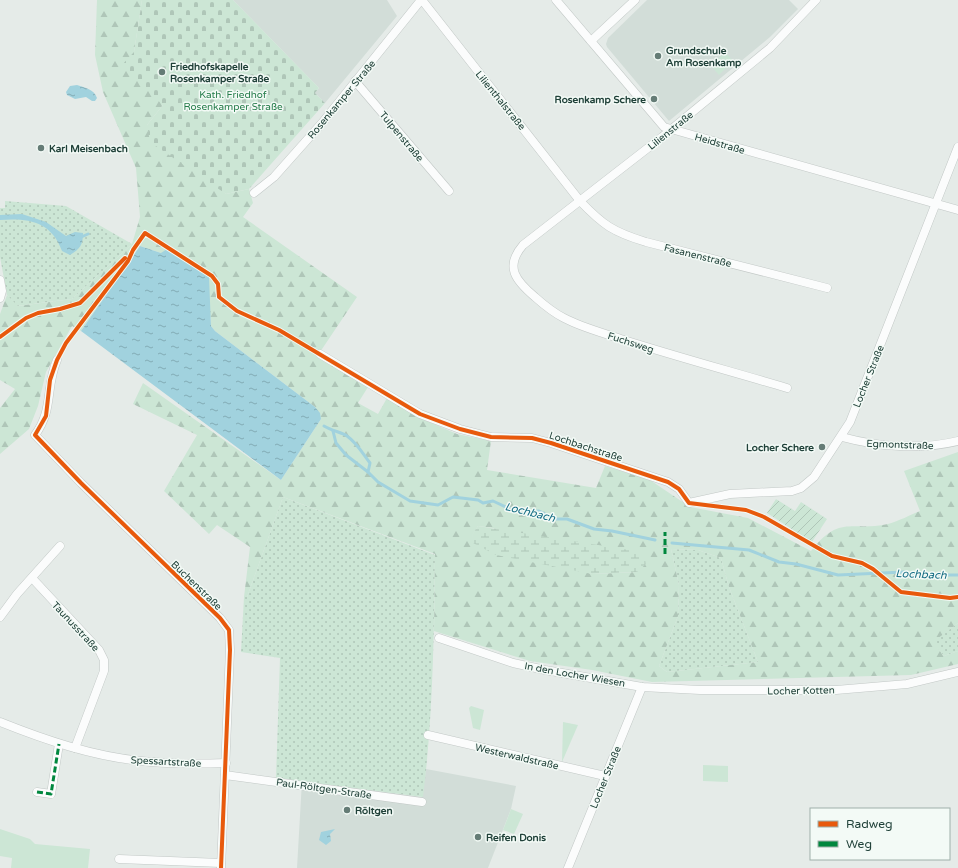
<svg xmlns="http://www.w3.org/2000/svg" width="958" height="868" font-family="'Varela Round',sans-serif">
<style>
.built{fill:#d2ddd8}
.grass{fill:url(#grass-dots)}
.forest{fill:url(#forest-firs);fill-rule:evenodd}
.wetland{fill:url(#wetland-marsh)}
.cemetery{fill:url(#cemetery-stones)}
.park{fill:#cce6d5}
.garden{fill:url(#garden-furrows)}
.water{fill:url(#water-ripples)}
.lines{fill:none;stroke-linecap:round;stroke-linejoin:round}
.stream{stroke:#a1d2de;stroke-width:3}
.street-casing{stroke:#c2c8c6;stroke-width:9}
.street{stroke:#fbfcfc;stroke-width:8}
.quiet{stroke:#00873e;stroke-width:3;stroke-dasharray:6 3;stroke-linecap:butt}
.cycleway-casing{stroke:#f3faf6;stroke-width:6}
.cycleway{stroke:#e8590c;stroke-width:4}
.poi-dot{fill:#657c76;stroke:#f3faf6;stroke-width:1.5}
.labels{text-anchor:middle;stroke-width:3;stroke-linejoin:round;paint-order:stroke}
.poi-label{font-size:10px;font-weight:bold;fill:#204139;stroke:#f3faf6;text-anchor:start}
.park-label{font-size:10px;fill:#257c4a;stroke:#f3faf6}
.street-label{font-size:10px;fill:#204139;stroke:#f3faf6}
.water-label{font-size:11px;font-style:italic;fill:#136c83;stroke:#f3faf6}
</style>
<defs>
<pattern id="grass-dots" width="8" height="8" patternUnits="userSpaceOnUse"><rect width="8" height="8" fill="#cce6d5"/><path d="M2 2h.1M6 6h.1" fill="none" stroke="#afc6b8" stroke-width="1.8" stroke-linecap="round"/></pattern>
<pattern id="forest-firs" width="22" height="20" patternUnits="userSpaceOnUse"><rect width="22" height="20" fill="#cce6d5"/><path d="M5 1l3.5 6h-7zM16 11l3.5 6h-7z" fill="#afc6b8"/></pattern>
<pattern id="wetland-marsh" width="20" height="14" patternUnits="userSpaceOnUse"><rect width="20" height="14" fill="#cce6d5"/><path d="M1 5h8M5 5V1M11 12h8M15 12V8" fill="none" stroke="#afc6b8"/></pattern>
<pattern id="cemetery-stones" width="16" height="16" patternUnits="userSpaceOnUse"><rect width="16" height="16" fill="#cce6d5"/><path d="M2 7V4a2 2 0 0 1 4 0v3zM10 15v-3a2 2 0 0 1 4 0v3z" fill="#afc6b8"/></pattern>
<pattern id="garden-furrows" width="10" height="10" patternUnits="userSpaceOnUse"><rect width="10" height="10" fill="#cce6d5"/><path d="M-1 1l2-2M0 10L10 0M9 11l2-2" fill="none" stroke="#afc6b8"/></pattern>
<pattern id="water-ripples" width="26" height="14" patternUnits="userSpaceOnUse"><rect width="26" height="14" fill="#a1d2de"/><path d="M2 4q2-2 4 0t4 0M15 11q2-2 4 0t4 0" fill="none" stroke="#83acb5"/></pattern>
</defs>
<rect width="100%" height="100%" fill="#e5ebe8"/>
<!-- built -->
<g class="built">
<path d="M233,0H387L397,16L325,103L315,93L319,88Z"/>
<path d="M647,0H789L798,9L770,37L669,121L607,47L606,44L608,38Z"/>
<path d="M426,769L516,786L511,809L488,868H297L302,781L422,797Z"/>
</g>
<!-- grass -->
<g class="grass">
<path d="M5,201L66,206L132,244L72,299L17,306L7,295L0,257V208H5Z"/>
<path d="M283,497L435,555C434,635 433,717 423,797L276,778L280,658L241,652L244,597H247Z"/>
<path d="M671,549L698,550L721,558L729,587L758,662L667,672L659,666L678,616L679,585Z"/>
<path d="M958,623V651L944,656L932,642Z"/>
</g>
<!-- forest -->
<path class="forest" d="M97,0H142L134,52L163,105L147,125L226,194L249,189L253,203L243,217L357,297L318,355L368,387L358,403L378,414L387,398L420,418L457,434L491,441L487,470L596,488L605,466L650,480L690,507L748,518L811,551C840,514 851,532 888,524C899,521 910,515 920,511L904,471L958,452V623L933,642L944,656L958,651V664L911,675L652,682L592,670L530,661L434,631L435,554L283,497L247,597H244L250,547L217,525L209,534L164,491L197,435L133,404L143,383L281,480L321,419L315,407L215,331L211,326V318L161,253L140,246L81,331L72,326L46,372L38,406L29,429L0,454V408L15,389L0,380V314L7,295L18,306L72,299L132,244L140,217L136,168L103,92L95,55ZM478,526L493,528L637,572L592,574L472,536ZM671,549L698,550L721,558L729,587L758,662L667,672L659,666L678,616L679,585Z"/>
<!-- wetland -->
<path class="wetland" d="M478,526L630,550L644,554L646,564L637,572L592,574L496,555L473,543L472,535Z"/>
<!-- cemetery -->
<path class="cemetery" d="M142,0H233L319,88L315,93L325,103L249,189L226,194L150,142L147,125L163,105L122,65L134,52Z"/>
<!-- park -->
<g class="park">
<path d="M725,52L733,61L719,75L711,66Z"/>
<path d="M471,706L484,710L480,730L473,728L469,708Z"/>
<path d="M563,722L578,725L562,762Z"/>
<path d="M703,765L728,766V782L703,781Z"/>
<path d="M511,809L523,814L514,834L503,830Z"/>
<path d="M0,829L30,839L35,844L90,849L88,868H11L12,858L0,856Z"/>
</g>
<!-- garden -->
<path class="garden" d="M776,499L795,511L801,502L827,519L812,542L767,513Z"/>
<!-- water -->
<g class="water">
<path d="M77,85C85,88 94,89 97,98L95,101H92L86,97L75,99L67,95L66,92L70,86Z"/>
<path d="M22,214L46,222L66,236L75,232L83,233C83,245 80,249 70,255L62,251C51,221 28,218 0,220V215Z"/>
<path d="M140,246L161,253L167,249L209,277L211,326L215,331L315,407L320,413L321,419L281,480L81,331Z"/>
<path d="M335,829L330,834L331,841L326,845L319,840L321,832Z"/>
</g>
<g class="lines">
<!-- stream -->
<g class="stream">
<path d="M79,238L88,234"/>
<path d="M324,426C332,431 341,432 347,436C357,443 363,454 370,463L368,472"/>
<path d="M333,431L336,443L346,455L368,472L378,482L410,501L438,505L453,497L478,500L483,503L493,501L510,509H523L528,512L539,511L555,519H567L594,529L612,531L655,540"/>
<path d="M672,543L749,550L779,562L796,564L838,575L904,572L915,575H958"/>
</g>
<defs>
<g id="street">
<path d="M422,0L580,201C603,225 613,232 646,242L827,288"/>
<path d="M556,0L664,127L958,210"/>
<path d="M591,41L635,0"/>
<path d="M355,81L449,191"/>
<path d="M254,193L274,177L322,123L421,0"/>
<path d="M0,280L2,291L0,298"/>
<path d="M320,354L420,414L460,429L491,437L532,438L551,443L668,482L679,489L689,503L730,494L792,491L801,488L814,477L850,422L958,147"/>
<path d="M57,360C45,388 54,409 35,435L81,483L220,618L229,630L230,650L221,868"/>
<path d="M787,388C733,372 678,357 624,340C604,333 583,328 564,318C554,313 544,305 535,297C516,281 504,267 523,245L662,137L770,48L816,0"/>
<path d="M842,437C878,447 921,450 958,441"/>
<path d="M32,578L99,650L104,660V671L75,748"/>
<path d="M0,617L17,594L60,546"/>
<path d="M439,638L513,663L545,670L642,687L700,690H836L907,684L958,672"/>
<path d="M0,722C45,740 92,756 141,761C169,764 198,764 226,763"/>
<path d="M428,735L605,776"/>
<path d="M225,775L422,802"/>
<path d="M37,792L51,794L59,744"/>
<path d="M119,859L221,863"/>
<path d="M568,868L642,687"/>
</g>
</defs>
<!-- street casing -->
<use href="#street" class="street-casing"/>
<!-- street -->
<use href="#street" class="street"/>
<!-- quiet -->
<g class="quiet">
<path d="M665,554V532"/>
<path d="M37,792L51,794L59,744"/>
</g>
<defs>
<g id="cycleway">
<path d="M0,337L26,318L38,313L60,309L80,303L125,258"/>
<path d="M221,868L230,650L229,630L220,618L81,483L35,435L46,416L50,380L57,360L66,343L128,261L133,250L145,233L212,276L218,284L219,297L237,311L279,330L420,414L460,429L491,437L532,438L551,443L668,482L679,489L689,503L746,510L764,517L832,556L862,563L873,569L901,592L950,598L958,597"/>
</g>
</defs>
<!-- cycleway casing -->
<use href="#cycleway" class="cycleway-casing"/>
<!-- cycleway -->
<use href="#cycleway" class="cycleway"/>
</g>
<!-- markers -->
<g class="poi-dot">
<circle cx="658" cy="56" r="4"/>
<circle cx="162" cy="72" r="4"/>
<circle cx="654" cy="99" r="4"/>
<circle cx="41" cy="148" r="4"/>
<circle cx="822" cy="447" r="4"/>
<circle cx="347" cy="810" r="4"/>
<circle cx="478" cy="837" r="4"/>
</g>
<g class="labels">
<!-- poi labels -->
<g class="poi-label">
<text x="666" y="54">Grundschule<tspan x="666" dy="12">Am Rosenkamp</tspan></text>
<text x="170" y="70">Friedhofskapelle<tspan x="170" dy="12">Rosenkamper Straße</tspan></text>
<text x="646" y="103" text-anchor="end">Rosenkamp Schere</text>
<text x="49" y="152">Karl Meisenbach</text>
<text x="814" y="451" text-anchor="end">Locher Schere</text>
<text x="355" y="814">Röltgen</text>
<text x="486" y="841">Reifen Donis</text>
</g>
<!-- park labels -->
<g class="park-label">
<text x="233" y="98">Kath. Friedhof<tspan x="233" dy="12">Rosenkamper Straße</tspan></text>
</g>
<!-- street labels -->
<g class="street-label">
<text transform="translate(341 99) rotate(-50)" y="4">Rosenkamper Straße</text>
<text transform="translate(501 100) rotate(51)" y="4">Lilienthalstraße</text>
<text transform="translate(670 130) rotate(-39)" y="4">Lilienstraße</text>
<text transform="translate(402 136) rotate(50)" y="4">Tulpenstraße</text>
<text transform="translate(720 143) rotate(16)" y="4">Heidstraße</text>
<text transform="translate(698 255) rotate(14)" y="4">Fasanenstraße</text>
<text transform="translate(631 342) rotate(18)" y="4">Fuchsweg</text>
<text transform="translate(868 376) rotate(-68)" y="4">Locher Straße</text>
<text transform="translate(900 444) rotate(2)" y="4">Egmontstraße</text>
<text transform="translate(586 446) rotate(18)" y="4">Lochbachstraße</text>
<text transform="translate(197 585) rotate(44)" y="4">Buchenstraße</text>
<text transform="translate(76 626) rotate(47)" y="4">Taunusstraße</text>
<text transform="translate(575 674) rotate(10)" y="4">In den Locher Wiesen</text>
<text transform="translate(801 690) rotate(-1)" y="4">Locher Kotten</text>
<text transform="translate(517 756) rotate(13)" y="4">Westerwaldstraße</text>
<text transform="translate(166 761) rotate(3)" y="4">Spessartstraße</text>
<text transform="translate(605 777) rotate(-68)" y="4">Locher Straße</text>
<text transform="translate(324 788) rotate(8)" y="4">Paul-Röltgen-Straße</text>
</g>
<!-- water labels -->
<g class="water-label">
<text transform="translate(530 512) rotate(14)" y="4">Lochbach</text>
<text transform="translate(921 574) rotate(2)" y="4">Lochbach</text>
</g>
</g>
<!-- legend -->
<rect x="810" y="808" width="140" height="52" fill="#f3faf6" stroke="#9fb0aa"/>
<rect x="818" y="821" width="20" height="6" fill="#e8590c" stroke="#9fb0aa"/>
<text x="846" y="828" font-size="12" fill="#204139">Radweg</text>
<rect x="818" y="841" width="20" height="6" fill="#00873e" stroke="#9fb0aa"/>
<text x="846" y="848" font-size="12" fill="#204139">Weg</text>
</svg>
